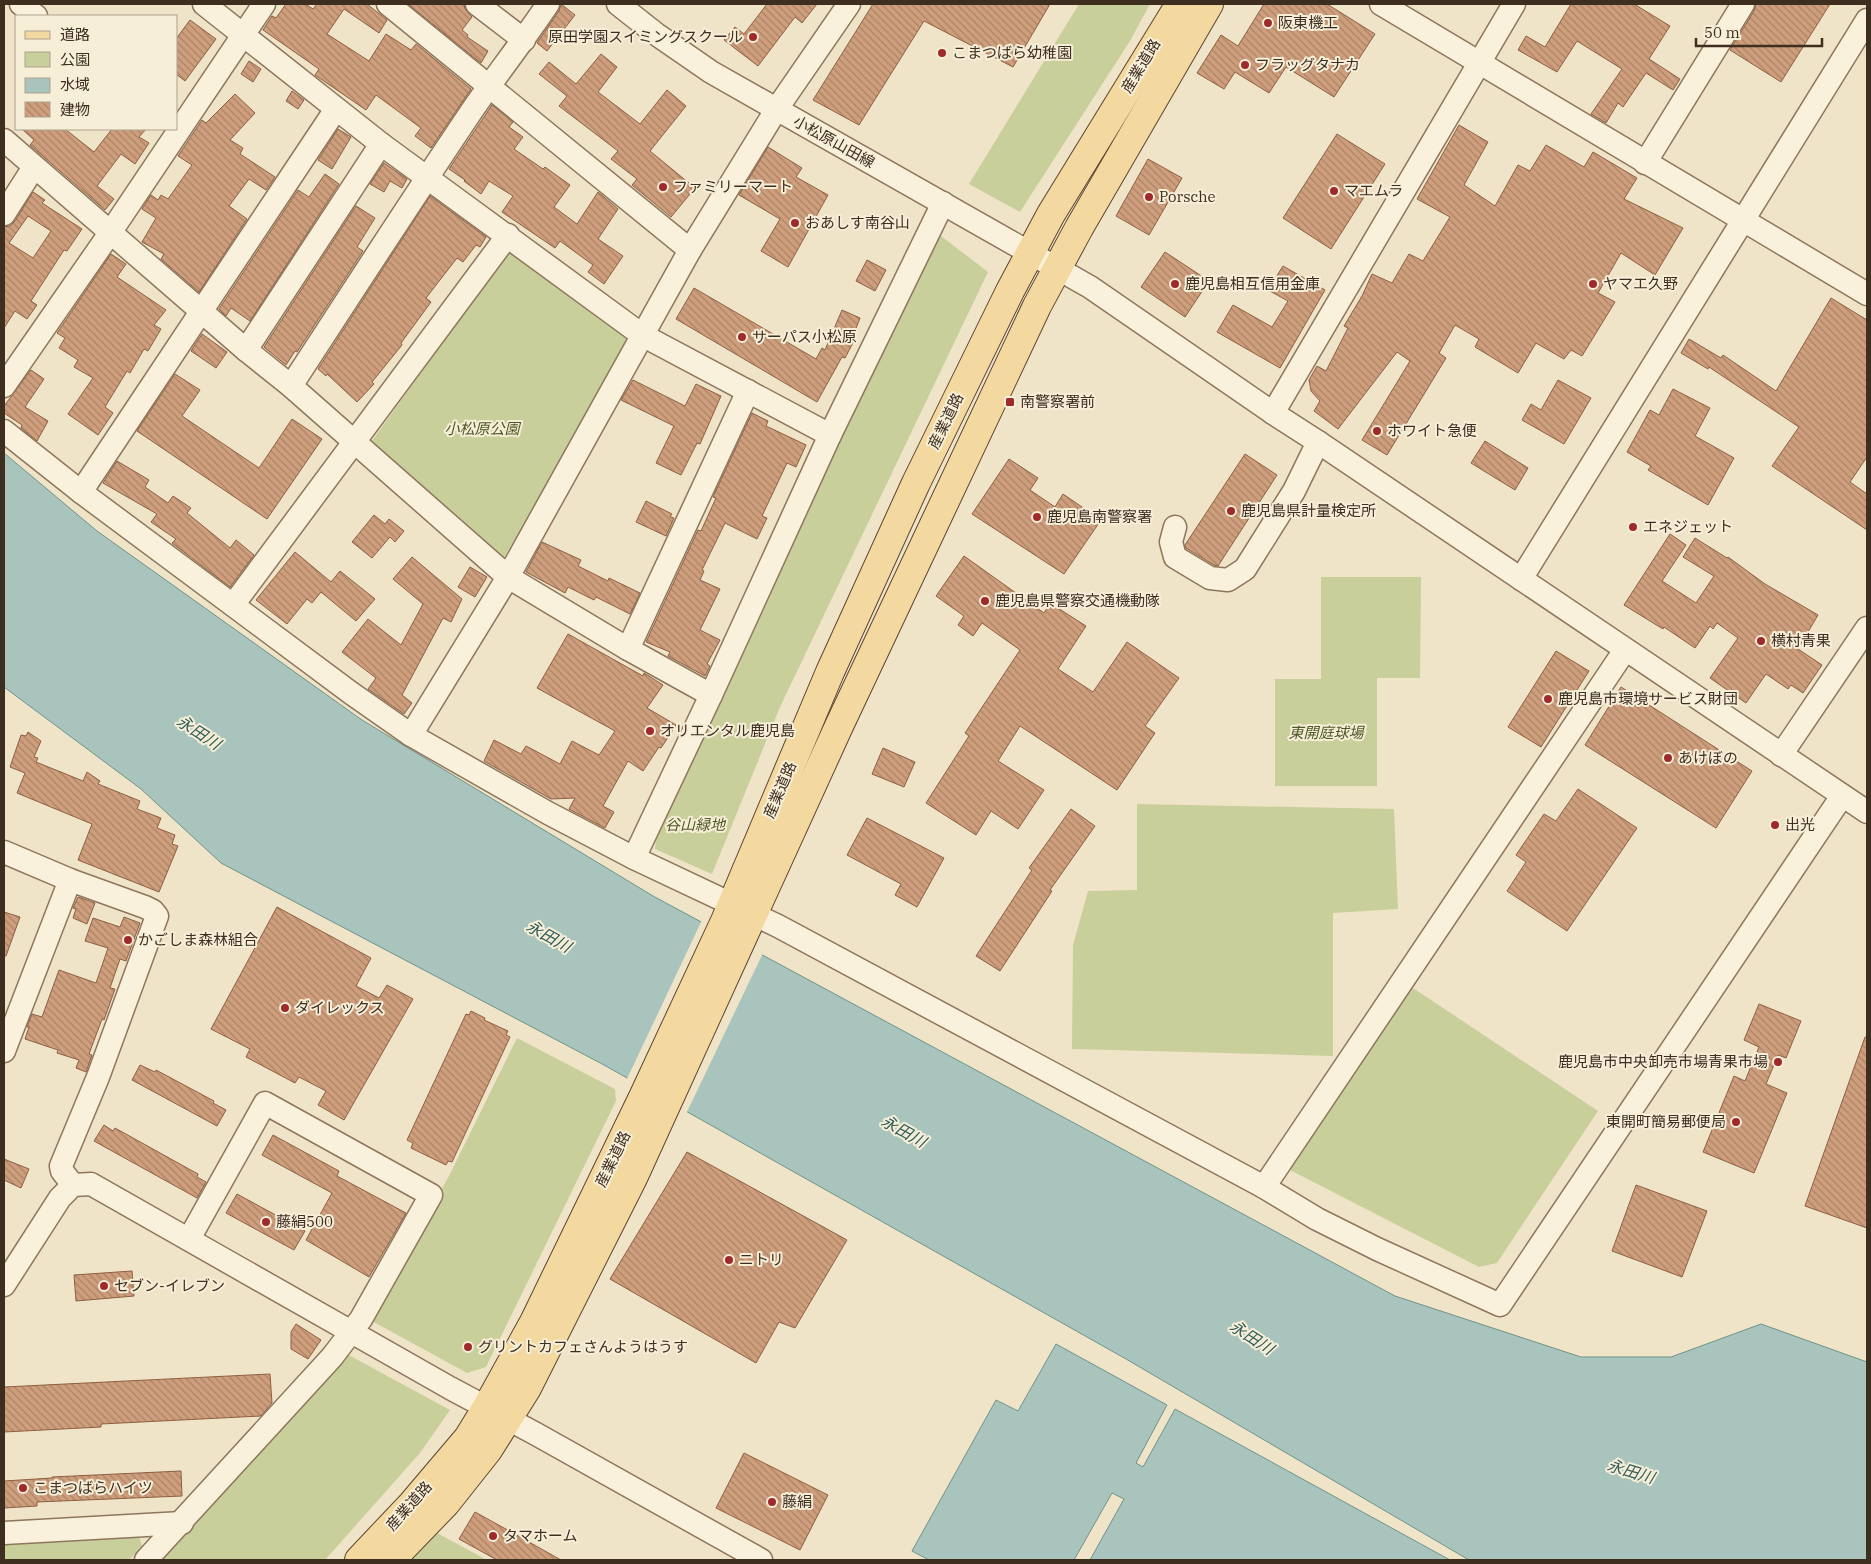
<svg xmlns="http://www.w3.org/2000/svg" width="1871" height="1564" font-family="'IBM Plex Serif','Noto Sans JP',serif">
<style>
.green{fill:#c9cf9b}
.water{fill:#a9c4bc;stroke:#6f938a}
.pier{fill:#f0e4c8}
.building{fill:url(#building-back-hatch);stroke:#8d5f41;fill-rule:evenodd}
.lines{fill:none;stroke-linecap:round;stroke-linejoin:round}
.minor-casing{stroke:#8d765c;stroke-width:25}
.major-casing{stroke:#5b4430;stroke-width:30}
.minor{stroke:#faf1dc;stroke-width:22}
.major{stroke:#f3d9a0;stroke-width:28}
.poi-dot{fill:#9e2a2b;stroke:#f7eed8;stroke-width:2}
.labels{text-anchor:middle;stroke-width:4;stroke-linejoin:round;paint-order:stroke}
.poi-label{font-size:15px;fill:#3d2e20;stroke:#f7eed8;text-anchor:start}
.street-label{font-size:15px;fill:#3d2e20;stroke:#f7eed8}
.park-label{font-size:15px;font-style:italic;fill:#4d5a26;stroke:#f7eed8}
.water-label{font-size:16px;font-style:italic;fill:#2f5d5a;stroke:#f7eed8}
</style>
<defs>
<pattern id="building-back-hatch" width="6" height="6" patternUnits="userSpaceOnUse" patternTransform="scale(1.25)"><rect width="6" height="6" fill="#cf9f7d"/><path d="M-1 5l2 2M0 0l6 6M5-1l2 2" fill="none" stroke="#a98266"/></pattern>
</defs>
<rect width="100%" height="100%" fill="#f0e4c8"/>
<!-- green -->
<g class="green">
<path d="M1079,4H1150L1130,41L1020,212L969,184Z"/>
<path d="M937,233L988,272L780,707L712,874L655,849L657,827Z"/>
<path d="M510,249L633,334L503,559L369,445Z"/>
<path d="M1321,577H1421L1420,678H1377V786H1275V679H1321Z"/>
<path d="M1137,804L1394,809L1398,909L1333,913V1056L1072,1049L1073,945L1088,891L1137,890Z"/>
<path d="M1410,986L1598,1111L1497,1263L1479,1267L1290,1170Z"/>
<path d="M517,1038L615,1089L616,1101L486,1367L467,1373L370,1320L450,1174Z"/>
<path d="M345,1353L450,1410L420,1453L325,1560H157Z"/>
<path d="M424,1526L487,1560H393Z"/>
<path d="M139,1536L142,1546L129,1560H4V1544Z"/>
</g>
<!-- water -->
<g class="water">
<path d="M4,453L97,531L362,720L653,896L1395,1296L1581,1357H1671L1761,1324L1867,1362V1560H1469L1126,1359L604,1065L221,863L141,789L4,687Z"/>
<path d="M1056,1344L1167,1405L1136,1463L1143,1467L1175,1409L1450,1560H1090L1124,1499L1112,1493L1074,1560H929L912,1551L996,1400L1018,1411Z"/>
</g>
<!-- pier -->
<path class="pier" d="M702,920L763,953L686,1114L626,1081Z"/>
<!-- building -->
<g class="building">
<path d="M286,4H305L313,9L317,4H367L387,20L379,33L344,9L327,34L369,61L386,34L411,50L416,44L471,89L431,148L415,136L421,128L376,95L366,110L315,75L319,69L263,30L272,16L276,18Z"/>
<path d="M408,4H464L465,9L472,17L462,30L468,35L467,37L488,51L481,63Z"/>
<path d="M561,4L575,15L547,51L537,43L559,11Z"/>
<path d="M767,4H817L802,23L795,17L758,66L724,40L735,27L744,34Z"/>
<path d="M873,4H1050L1013,67L924,21L859,125L813,100Z"/>
<path d="M1264,4H1327L1375,34L1334,97L1286,67L1269,93L1235,72L1224,89L1197,73L1221,35L1238,46Z"/>
<path d="M1571,4H1634L1670,26L1649,59L1680,79L1673,90L1646,73L1623,107L1618,103L1606,123L1591,114L1622,69L1577,41L1557,72L1518,50L1526,36L1545,47Z"/>
<path d="M1756,4H1830L1781,82L1730,50L1754,11Z"/>
<path d="M190,20L216,39L185,81L176,74V39Z"/>
<path d="M601,54L617,67L598,92L640,124L667,90L686,106L650,151L695,188L671,217L632,185L637,179L611,159L618,151L559,106L567,96L539,74L549,62L576,84Z"/>
<path d="M249,61L261,69L253,82L241,74Z"/>
<path d="M292,91L304,100L298,109L286,101Z"/>
<path d="M235,94L255,113L230,140L243,148L240,154L275,177L266,190L249,179L229,206L247,219L199,292L161,259L164,254L142,242L156,218L142,209L151,195L158,200L161,195L168,199L192,165L178,156L202,120L206,123Z"/>
<path d="M492,105L513,122L509,127L523,137L514,149L543,169L545,167L570,185L554,207L577,224L598,192L618,209L598,239L623,256L604,284L588,272L593,265L560,241L555,248L502,212L513,196L489,181L481,194L464,181L465,180L449,169Z"/>
<path d="M1459,125L1488,142L1464,185L1495,206L1518,165L1530,171L1546,145L1584,167L1593,152L1637,178L1624,199L1683,228L1655,275L1621,253L1598,293L1615,302L1582,356L1571,350L1564,359L1536,343L1518,373L1475,347L1479,339L1455,325L1439,353L1446,358L1387,455L1362,440L1410,361L1397,352L1338,429L1314,411L1320,401L1311,391L1309,380L1317,366L1326,371L1348,328L1344,326L1362,296L1372,274L1392,283L1409,254L1423,261L1450,217L1417,199Z"/>
<path d="M22,129H65L94,152L112,129H146L139,137L149,143L135,164L121,154L97,186L114,199L105,210L30,145L34,140Z"/>
<path d="M338,129L351,137L332,169L318,160Z"/>
<path d="M1337,134L1385,164L1331,249L1283,218Z"/>
<path d="M768,147L802,168L796,177L828,195L788,267L761,251L780,219L739,195Z"/>
<path d="M1148,159L1182,178L1149,235L1116,216Z"/>
<path d="M384,163L407,179L402,188L390,181L384,192L370,184Z"/>
<path d="M325,174L339,184L250,321L231,308L226,316L219,309L298,190L309,197Z"/>
<path d="M33,192L45,200L42,203L82,229L67,251L64,250L31,301L37,305L27,319L15,311L4,328V227L10,226L15,221ZM28,216L51,231L33,258L9,243Z"/>
<path d="M430,196L486,237L480,247L476,245L463,262L457,258L426,298L431,302L401,343L402,345L372,382L374,384L357,402L327,374L326,376L318,369Z"/>
<path d="M356,206L375,218L357,247L363,251L297,352L295,351L286,365L264,347Z"/>
<path d="M1165,252L1209,281L1185,317L1141,287Z"/>
<path d="M111,254L126,264L117,277L166,310L154,325L161,329L148,351L144,349L130,373L127,371L105,407L113,413L98,435L68,414L93,378L74,367L78,360L59,348L65,338L57,333Z"/>
<path d="M867,260L886,270L875,291L856,281Z"/>
<path d="M1283,266L1325,290L1280,368L1217,332L1233,305L1272,327L1288,301L1268,290Z"/>
<path d="M694,288L816,359L822,348L825,350L842,310L860,318L853,336L856,337L845,358L842,357L817,402L676,319Z"/>
<path d="M1831,298L1867,320V457L1850,482L1867,494V530L1772,466L1799,427L1709,367L1708,369L1681,353L1689,339L1721,358L1723,355L1776,391Z"/>
<path d="M202,334L227,352L216,368L191,351Z"/>
<path d="M31,370L44,379L25,407L48,421L37,441L21,428L22,425L4,413V406Z"/>
<path d="M175,374L200,390L182,416L259,468L292,419L322,439L267,519L137,431Z"/>
<path d="M633,380L685,406L696,384L721,396L700,444L697,443L681,475L656,463L674,426L621,400Z"/>
<path d="M1558,380L1591,398L1564,444L1522,420L1531,404L1541,410Z"/>
<path d="M1673,389L1710,408L1695,436L1734,458L1708,505L1648,470L1651,466L1627,452L1650,410L1659,415Z"/>
<path d="M752,413L768,421L766,426L806,445L796,467L787,463L762,516L767,518L757,539L725,523L702,570L704,571L700,580L720,589L700,630L720,640L707,664L710,666L705,676L668,656L670,652L646,642L698,530L701,531L716,498L713,497Z"/>
<path d="M1485,441L1528,468L1515,490L1471,463Z"/>
<path d="M1245,454L1277,475L1218,566L1214,565L1186,548L1185,545Z"/>
<path d="M1009,459L1038,478L1030,490L1055,507L1063,494L1101,520L1064,574L972,514Z"/>
<path d="M117,461L149,480L145,487L168,503L173,496L191,508L187,513L230,548L236,540L254,555L230,587L172,543L176,539L151,522L157,514L103,483Z"/>
<path d="M646,501L672,514L670,517L674,518L666,536L636,522Z"/>
<path d="M374,515L385,524L389,519L404,531L395,542L390,537L372,558L352,542Z"/>
<path d="M1670,534L1686,545L1662,581L1696,603L1714,576L1683,557L1695,538L1727,558L1728,557L1765,584L1818,615L1798,649L1822,665L1803,693L1791,685L1788,689L1766,674L1746,703L1710,678L1738,638L1717,623L1713,629L1710,626L1695,648L1664,627L1663,629L1624,605Z"/>
<path d="M542,542L581,560L578,566L608,581L609,578L640,593L630,614L596,597L594,600L568,587L565,593L526,572Z"/>
<path d="M295,552L331,582L340,571L375,599L356,621L321,592L312,603L307,599L287,624L256,600Z"/>
<path d="M964,556L1044,613L1050,603L1086,626L1058,669L1093,692L1127,642L1179,678L1145,726L1155,733L1117,790L1020,726L998,761L1044,790L1018,829L991,811L976,835L926,803L969,736L965,733L1020,650L982,623L973,636L958,625L964,616L936,596Z"/>
<path d="M412,557L462,599L451,622L443,618L402,695L412,703L404,714L368,689L376,678L342,652L368,619L401,645L423,604L393,579Z"/>
<path d="M470,567L487,577L475,597L458,587Z"/>
<path d="M568,634L643,676L644,673L663,685L647,708L676,725L661,748L659,747L643,771L628,761L603,806L614,812L605,828L569,809L575,798L551,799L484,761L494,740L521,754L526,746L560,764L572,741L599,755L615,731L537,688Z"/>
<path d="M1556,651L1589,671L1541,747L1508,727Z"/>
<path d="M1621,687L1752,771L1716,828L1585,745Z"/>
<path d="M28,732L41,741L34,757L38,758L36,762L83,781L87,772L100,781L98,784L140,801L137,809L161,818L157,828L175,835L172,844L178,846L159,892L78,860L92,824L17,793L25,773L10,767L21,735L26,736Z"/>
<path d="M883,748L915,762L904,787L872,774Z"/>
<path d="M1578,789L1637,828L1567,931L1507,891L1526,862L1516,855L1544,814L1556,821Z"/>
<path d="M1071,809L1095,826L1050,890L1052,891L1000,971L976,956L1032,870L1029,868Z"/>
<path d="M867,818L944,858L917,907L895,895L901,884L847,855Z"/>
<path d="M78,897L95,903L87,924L73,918L76,909L73,908Z"/>
<path d="M277,907L371,958L356,986L379,998L387,985L413,999L344,1120L318,1105L326,1091L299,1077L295,1083L246,1057L250,1049L211,1029Z"/>
<path d="M4,912L20,917L6,956H4Z"/>
<path d="M124,917L140,923L126,961L120,959L110,988L115,989L104,1020L102,1019L89,1054L92,1055L86,1072L76,1068L79,1060L57,1053L58,1050L25,1039L29,1027H27L32,1014L42,1017L59,970L96,983L108,948L85,941L93,918L120,927Z"/>
<path d="M1759,1004L1801,1021L1786,1058L1778,1055L1766,1084L1787,1093L1754,1173L1703,1152L1734,1076L1745,1081L1759,1047L1744,1040Z"/>
<path d="M471,1011L485,1018L484,1020L508,1031L506,1035L510,1037L452,1162L448,1161L446,1165L411,1148L413,1143L407,1140L466,1014L469,1015Z"/>
<path d="M1865,1037H1867V1228L1805,1206Z"/>
<path d="M140,1065L155,1072L156,1070L214,1101L213,1103L226,1110L217,1126L132,1080Z"/>
<path d="M104,1125L113,1131L115,1128L198,1174L197,1177L206,1182L197,1198L94,1141Z"/>
<path d="M273,1135L339,1171L337,1176L406,1213L369,1277L306,1240L332,1193L262,1155Z"/>
<path d="M687,1152L847,1240L795,1328L779,1322L756,1363L610,1279Z"/>
<path d="M4,1159L29,1169L21,1188L4,1180Z"/>
<path d="M1636,1185L1707,1211L1682,1277L1612,1251Z"/>
<path d="M237,1194L305,1231L294,1250L226,1213Z"/>
<path d="M132,1271L134,1296L76,1301L74,1275Z"/>
<path d="M296,1324L321,1340L308,1359L291,1349V1332Z"/>
<path d="M270,1374L272,1403L261,1416L101,1424V1427L4,1432V1387Z"/>
<path d="M744,1453L828,1495L800,1550L716,1508Z"/>
<path d="M181,1471L182,1496L37,1502V1506L4,1508V1481L52,1478V1477Z"/>
<path d="M475,1512L513,1533L561,1560H497L459,1539Z"/>
</g>
<g class="lines">
<defs>
<g id="minor">
<path d="M21,4L36,16"/>
<path d="M204,4L381,144L642,335L830,435"/>
<path d="M388,4L690,250"/>
<path d="M477,4L524,40"/>
<path d="M618,4L656,34L711,72L1090,287L1273,413L1318,442L1867,812"/>
<path d="M1381,4L1867,294"/>
<path d="M4,140L246,350L291,386L508,577L628,649L711,695"/>
<path d="M1645,163L1743,4"/>
<path d="M4,214L34,167"/>
<path d="M246,350L381,144"/>
<path d="M4,386L110,233L264,4"/>
<path d="M291,386C351,294 411,201 473,109C497,74 524,40 548,4"/>
<path d="M1273,413L1514,4"/>
<path d="M4,431L81,492L351,693L411,735L548,813L634,858L778,926L1264,1187L1317,1219L1377,1249L1500,1305L1842,796"/>
<path d="M81,492L336,109"/>
<path d="M1175,527L1171,542L1175,557L1210,578L1228,580L1245,569L1294,491L1318,442"/>
<path d="M1521,579L1867,20"/>
<path d="M233,605L508,235"/>
<path d="M628,649L748,391"/>
<path d="M411,735L508,577L690,250L776,110L849,4"/>
<path d="M1781,755L1867,628"/>
<path d="M4,852L70,880L145,907L153,911L157,916L98,1077L61,1166L62,1171L73,1185"/>
<path d="M634,858L711,695L830,435L943,203"/>
<path d="M4,1051L70,880"/>
<path d="M1264,1187L1625,650"/>
<path d="M4,1285L60,1198L73,1185L91,1184L450,1388L536,1434L761,1560"/>
<path d="M4,1533L182,1523"/>
<path d="M146,1560L332,1357L361,1319L431,1195L265,1103L189,1239"/>
</g>
<g id="major">
<path d="M359,1560L412,1504L468,1438L487,1407L534,1322L643,1097L725,921L830,672L916,483L1010,291L1051,214L1180,4"/>
<path d="M391,1560L446,1503L488,1450L527,1388L633,1178L839,726L1037,306L1079,228L1209,4"/>
</g>
</defs>
<!-- minor casing -->
<use href="#minor" class="minor-casing"/>
<!-- major casing -->
<use href="#major" class="major-casing"/>
<!-- minor -->
<use href="#minor" class="minor"/>
<!-- major -->
<use href="#major" class="major"/>
</g>
<!-- markers -->
<g class="poi-dot">
<circle cx="1268" cy="23" r="5"/>
<circle cx="753" cy="37" r="5"/>
<circle cx="942" cy="53" r="5"/>
<circle cx="1245" cy="65" r="5"/>
<circle cx="663" cy="187" r="5"/>
<circle cx="1334" cy="191" r="5"/>
<circle cx="1149" cy="197" r="5"/>
<circle cx="795" cy="223" r="5"/>
<circle cx="1175" cy="284" r="5"/>
<circle cx="1593" cy="284" r="5"/>
<circle cx="742" cy="337" r="5"/>
<rect x="1005" y="397" width="10" height="10" rx="2.5"/>
<circle cx="1377" cy="431" r="5"/>
<circle cx="1231" cy="511" r="5"/>
<circle cx="1037" cy="517" r="5"/>
<circle cx="1633" cy="527" r="5"/>
<circle cx="985" cy="601" r="5"/>
<circle cx="1761" cy="641" r="5"/>
<circle cx="1548" cy="699" r="5"/>
<circle cx="650" cy="731" r="5"/>
<circle cx="1668" cy="758" r="5"/>
<circle cx="1775" cy="825" r="5"/>
<circle cx="128" cy="940" r="5"/>
<circle cx="285" cy="1008" r="5"/>
<circle cx="1778" cy="1062" r="5"/>
<circle cx="1736" cy="1122" r="5"/>
<circle cx="266" cy="1222" r="5"/>
<circle cx="729" cy="1260" r="5"/>
<circle cx="104" cy="1286" r="5"/>
<circle cx="468" cy="1347" r="5"/>
<circle cx="23" cy="1488" r="5"/>
<circle cx="772" cy="1502" r="5"/>
<circle cx="493" cy="1536" r="5"/>
</g>
<g class="labels">
<!-- poi labels -->
<g class="poi-label">
<text x="1278" y="28">阪東機工</text>
<text x="743" y="42" text-anchor="end">原田学園スイミングスクール</text>
<text x="952" y="58">こまつばら幼稚園</text>
<text x="1255" y="70">フラッグタナカ</text>
<text x="673" y="192">ファミリーマート</text>
<text x="1344" y="196">マエムラ</text>
<text x="1159" y="202">Porsche</text>
<text x="805" y="228">おあしす南谷山</text>
<text x="1185" y="289">鹿児島相互信用金庫</text>
<text x="1603" y="289">ヤマエ久野</text>
<text x="752" y="342">サーパス小松原</text>
<text x="1020" y="407">南警察署前</text>
<text x="1387" y="436">ホワイト急便</text>
<text x="1241" y="516">鹿児島県計量検定所</text>
<text x="1047" y="522">鹿児島南警察署</text>
<text x="1643" y="532">エネジェット</text>
<text x="995" y="606">鹿児島県警察交通機動隊</text>
<text x="1771" y="646">横村青果</text>
<text x="1558" y="704">鹿児島市環境サービス財団</text>
<text x="660" y="736">オリエンタル鹿児島</text>
<text x="1678" y="763">あけぼの</text>
<text x="1785" y="830">出光</text>
<text x="138" y="945">かごしま森林組合</text>
<text x="295" y="1013">ダイレックス</text>
<text x="1768" y="1067" text-anchor="end">鹿児島市中央卸売市場青果市場</text>
<text x="1726" y="1127" text-anchor="end">東開町簡易郵便局</text>
<text x="276" y="1227">藤絹500</text>
<text x="739" y="1265">ニトリ</text>
<text x="114" y="1291">セブン-イレブン</text>
<text x="478" y="1352">グリントカフェさんようはうす</text>
<text x="33" y="1493">こまつばらハイツ</text>
<text x="782" y="1507">藤絹</text>
<text x="503" y="1541">タマホーム</text>
</g>
<!-- street labels -->
<g class="street-label">
<text transform="translate(1141 66) rotate(-59)" y="5">産業道路</text>
<text transform="translate(834 142) rotate(29)" y="5">小松原山田線</text>
<text transform="translate(946 421) rotate(-64)" y="5">産業道路</text>
<text transform="translate(780 790) rotate(-67)" y="5">産業道路</text>
<text transform="translate(613 1159) rotate(-64)" y="5">産業道路</text>
<text transform="translate(409 1506) rotate(-48)" y="5">産業道路</text>
</g>
<!-- park labels -->
<g class="park-label">
<text x="482" y="434">小松原公園</text>
<text x="1326" y="738">東開庭球場</text>
<text x="695" y="830">谷山緑地</text>
</g>
<!-- water labels -->
<g class="water-label">
<text transform="translate(199 732) rotate(33)" y="6">永田川</text>
<text transform="translate(549 936) rotate(29)" y="6">永田川</text>
<text transform="translate(904 1131) rotate(29)" y="6">永田川</text>
<text transform="translate(1252 1337) rotate(33)" y="6">永田川</text>
<text transform="translate(1631 1471) rotate(17)" y="6">永田川</text>
</g>
</g>
<!-- border -->
<rect width="1871" height="1564" fill="none" stroke="#3d2e20" stroke-width="10"/>
<!-- legend -->
<rect x="15" y="15" width="162" height="115" fill="#f7eed8" stroke="#ada18e"/>
<rect x="25" y="31" width="25" height="8" fill="#f3d9a0" stroke="#ada18e"/>
<text x="60" y="40" font-size="15" fill="#3d2e20">道路</text>
<rect x="25" y="52" width="25" height="15" fill="#c9cf9b" stroke="#ada18e"/>
<text x="60" y="65" font-size="15" fill="#3d2e20">公園</text>
<rect x="25" y="78" width="25" height="15" fill="#a9c4bc" stroke="#ada18e"/>
<text x="60" y="90" font-size="15" fill="#3d2e20">水域</text>
<rect x="25" y="102" width="25" height="15" fill="url(#building-back-hatch)" stroke="#ada18e"/>
<text x="60" y="115" font-size="15" fill="#3d2e20">建物</text>
<!-- scale -->
<path d="M1696 38v8h126v-8" fill="none" stroke="#3d2e20" stroke-width="2.5"/>
<text x="1704" y="38" font-size="15" fill="#3d2e20" stroke="#f7eed8" stroke-width="4" paint-order="stroke">50 m</text>
</svg>
